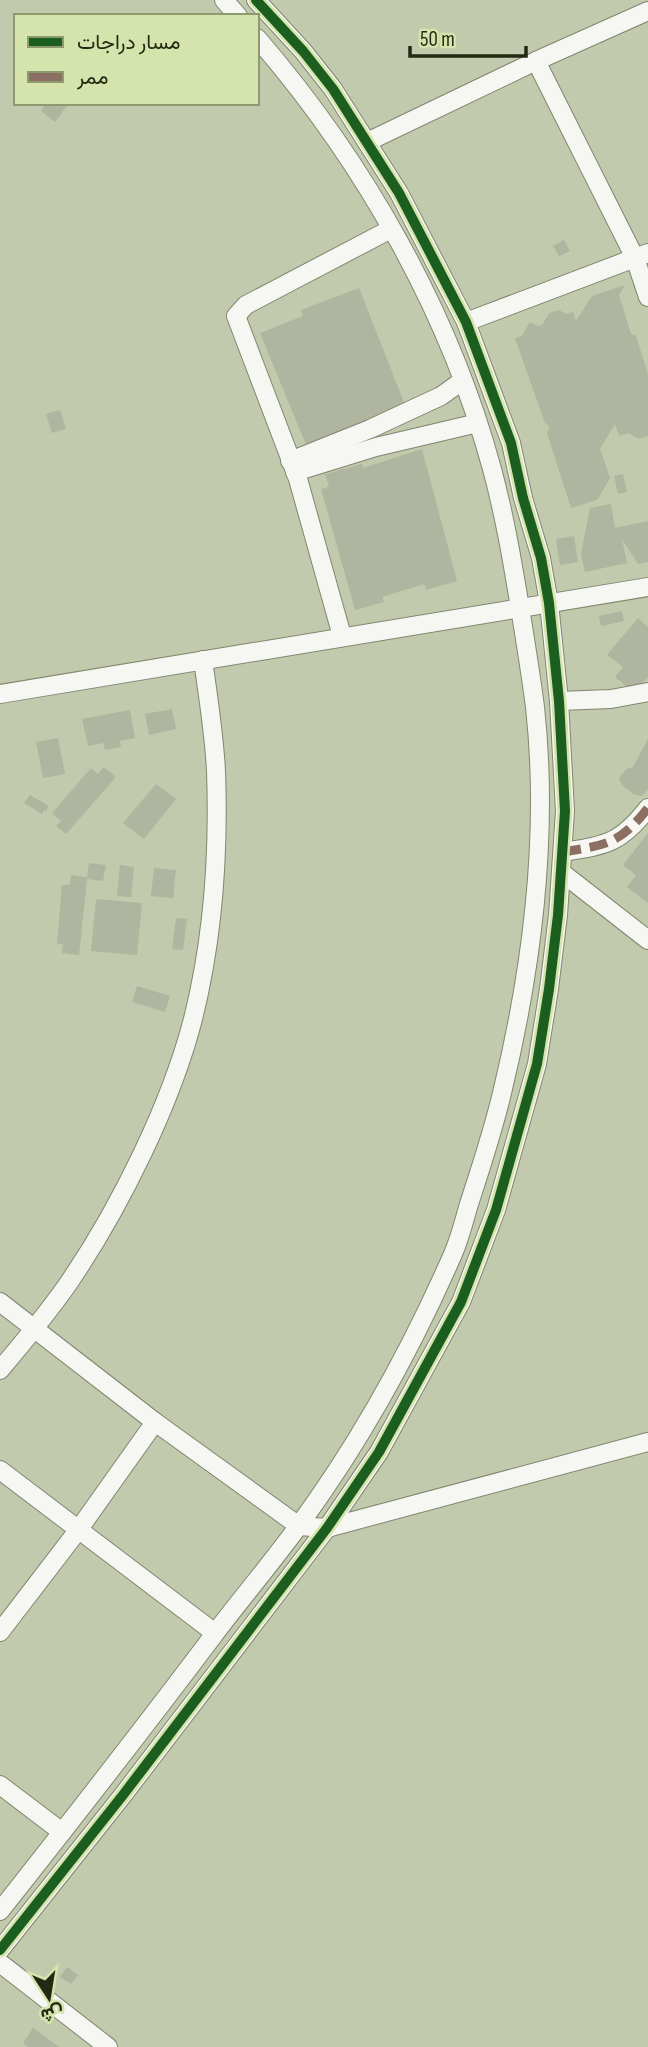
<svg xmlns="http://www.w3.org/2000/svg" width="648" height="2047" font-family="'Sofia Sans Condensed',Vazirmatn,sans-serif">
<style>
.building{fill:#afb59e}
.lines{fill:none;stroke-linecap:round;stroke-linejoin:round}
.minor-casing{stroke:#80866f;stroke-width:20}
.minor{stroke:#f6f7f3;stroke-width:18}
.quiet{stroke:#8d6e63;stroke-width:9;stroke-dasharray:18 9;stroke-linecap:butt}
.cycleway-casing{stroke:#d4e4ac;stroke-width:15}
.cycleway{stroke:#1b5e20;stroke-width:10}
</style>
<rect width="100%" height="100%" fill="#c1caac"/>
<!-- building -->
<g class="building">
<path d="M46,103H69L55,122L41,111Z"/>
<path d="M564,240L570,251L559,256L553,246Z"/>
<path d="M625,285L619,295L631,334L636,336L648,374V436L639,439L628,433L619,436L615,424L600,449L610,478L597,500L571,508L547,433L550,426L545,423L515,338L522,336L530,322L538,326L543,324L549,313L559,310L566,314L573,312L576,321L592,296Z"/>
<path d="M359,288L407,410L309,452L260,333L303,316L301,310Z"/>
<path d="M60,410L66,429L52,433L46,414Z"/>
<path d="M422,449L457,581L426,590L424,584L382,597L384,602L355,610L321,489L329,487L325,474L362,464L363,468Z"/>
<path d="M623,474L627,492L618,494L614,476Z"/>
<path d="M611,504L615,528L648,521V562L638,564L622,539L627,563L585,572L581,554L590,508Z"/>
<path d="M574,536L578,562L560,565L556,539Z"/>
<path d="M622,611L624,621L601,626L599,616Z"/>
<path d="M638,618L648,627V677L634,692L615,677L623,667L607,655Z"/>
<path d="M172,709L176,729L149,735L145,714Z"/>
<path d="M130,710L135,738L120,741L121,747L105,750L103,743L88,746L82,719Z"/>
<path d="M58,738L65,774L43,778L36,742Z"/>
<path d="M648,739V789L642,796L633,794L622,785L619,778L626,769L633,767Z"/>
<path d="M104,767L116,777L66,834L56,826L61,821L52,813L91,768L98,774Z"/>
<path d="M156,784L176,799L144,839L123,823Z"/>
<path d="M30,795L49,806L46,811L44,810L42,814L24,803Z"/>
<path d="M648,833V903L627,887L636,875L623,865Z"/>
<path d="M89,863L106,865L103,881L87,879L79,955L62,953L63,944H57L62,885H70L71,875L87,877Z"/>
<path d="M120,865L134,867L131,897L117,896Z"/>
<path d="M154,868L176,870L173,898L151,896Z"/>
<path d="M96,899L142,903L137,955L91,951Z"/>
<path d="M176,918L187,919L183,950L172,949Z"/>
<path d="M137,986L170,996L165,1012L132,1002Z"/>
<path d="M67,1967L78,1975L71,1984L60,1977Z"/>
<path d="M33,2028L59,2047H28L23,2043Z"/>
</g>
<g class="lines">
<defs>
<g id="minor">
<path d="M224,0L238,16"/>
<path d="M536,61L635,258L648,297"/>
<path d="M367,142L536,61L648,11"/>
<path d="M466,322L648,253"/>
<path d="M290,461L370,429L441,396L462,381"/>
<path d="M295,472L376,447L478,423"/>
<path d="M342,636L298,479L236,316L246,305L391,229"/>
<path d="M0,694L648,587"/>
<path d="M559,701L611,699L648,692"/>
<path d="M563,852C606,845 620,844 648,808"/>
<path d="M561,872L648,940"/>
<path d="M0,1302L155,1422L299,1526L327,1528L648,1442"/>
<path d="M0,1370C25,1340 50,1311 72,1278C121,1205 171,1104 193,1019C213,939 219,853 216,771C214,733 208,696 203,660"/>
<path d="M0,1470L215,1633"/>
<path d="M0,1632L79,1529L155,1422"/>
<path d="M0,1785L62,1832"/>
<path d="M0,1911C72,1820 143,1729 213,1636C240,1600 270,1565 297,1528C359,1444 411,1350 453,1254C460,1238 464,1221 469,1204C481,1167 493,1131 502,1093C532,969 549,835 535,707C531,676 526,645 521,614C513,565 505,517 492,469C449,311 364,162 257,38"/>
<path d="M0,1950L123,1795L327,1528L379,1452L461,1302L496,1210L537,1064L549,989L558,915L565,811L559,701L549,603L541,558L523,498L511,443L466,322L399,193L333,89L303,51L256,0"/>
<path d="M0,1963L108,2047"/>
</g>
</defs>
<!-- minor casing -->
<use href="#minor" class="minor-casing"/>
<!-- minor -->
<use href="#minor" class="minor"/>
<!-- quiet -->
<path class="quiet" d="M563,852C606,845 620,844 648,808"/>
<defs>
<path id="cycleway" d="M0,1950L123,1795L327,1528L379,1452L461,1302L496,1210L537,1064L549,989L558,915L565,811L559,701L549,603L541,558L523,498L511,443L466,322L399,193L333,89L303,51L256,0"/>
</defs>
<!-- cycleway casing -->
<use href="#cycleway" class="cycleway-casing"/>
<!-- cycleway -->
<use href="#cycleway" class="cycleway"/>
</g>
<!-- legend -->
<rect x="14" y="14" width="245" height="91" fill="#d4e4ac" stroke="#8d996f" stroke-width="2"/>
<rect x="28" y="37" width="35" height="10" fill="#1b5e20" stroke="#8d996f" stroke-width="2"/>
<text x="77" y="49" font-size="21" fill="#232913">مسار دراجات</text>
<rect x="28" y="72" width="35" height="10" fill="#8d6e63" stroke="#8d996f" stroke-width="2"/>
<text x="77" y="84" font-size="21" fill="#232913">ممر</text>
<!-- north arrow -->
<g transform="translate(49 1998) rotate(168)" stroke="#d4e4ac" stroke-width="5" paint-order="stroke">
<path d="M0-5L12 26L0 18L-12 26Z" fill="#232913"/>
<text y="-10" font-size="19" font-weight="bold" text-anchor="middle" fill="#232913">ش</text>
</g>
<!-- scale -->
<path d="M410 46v10h116v-10" fill="none" stroke="#232913" stroke-width="3.5"/>
<text x="420" y="46" font-size="21" fill="#232913" stroke="#d4e4ac" stroke-width="5" paint-order="stroke">50 m</text>
</svg>
